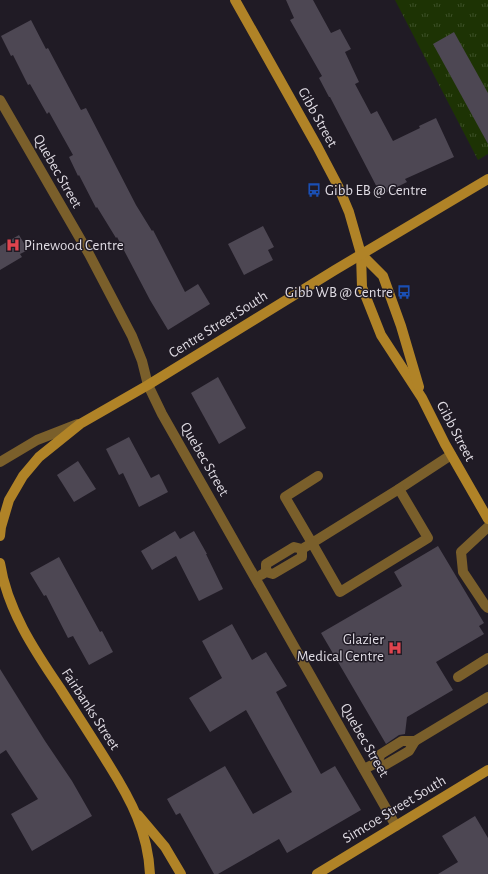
<svg xmlns="http://www.w3.org/2000/svg" width="488" height="874" font-family="'Alegreya Sans',sans-serif">
<style>
.grass{fill:url(#grass-tufts)}
.building{fill:#4d4753}
.lines{fill:none;stroke-linecap:round;stroke-linejoin:round}
.service{stroke:#7a5f2b;stroke-width:10}
.minor{stroke:#7a5f2b;stroke-width:10}
.secondary{stroke:#b08327;stroke-width:10}
.labels{text-anchor:middle;stroke-width:3;stroke-linejoin:round;paint-order:stroke}
.street-label{font-size:15px;fill:#dfdbe3;stroke:#201b25}
.poi-label{font-size:15px;fill:#dfdbe3;stroke:#201b25;text-anchor:start}
</style>
<defs>
<pattern id="grass-tufts" width="24" height="20" patternUnits="userSpaceOnUse"><rect width="24" height="20" fill="#1d3304"/><path d="M3 7l-1-3M5 7V3M7 7l1-3M15 17l-1-3M17 17v-4M19 17l1-3" fill="none" stroke="#3d5028"/></pattern>
</defs>
<rect width="100%" height="100%" fill="#201b25"/>
<!-- grass -->
<path class="grass" d="M395,0H488V154L478,160Z"/>
<!-- building -->
<g class="building">
<path d="M286,0H313L331,33L340,29L351,49L345,52L359,82L355,84L371,114L377,111L393,141L420,128L419,126L436,118L454,157L405,179L407,182L381,195L330,97H329L319,78L322,76L290,20L294,18Z"/>
<path d="M31,20L46,49L48,48L81,110L86,108L136,205L152,231L153,230L185,292L198,284L210,304L168,330L150,300L117,237L116,238L97,207L96,208L79,175L78,176L69,157L73,155L49,112L47,114L30,84L28,85L13,55L11,56L1,36Z"/>
<path d="M454,32L488,93V144L433,44Z"/>
<path d="M263,226L274,247L268,250L273,260L244,275L228,244Z"/>
<path d="M19,235L28,250L20,254L22,257L0,270V246Z"/>
<path d="M218,377L246,428L219,444L191,393Z"/>
<path d="M129,437L151,478L159,474L168,492L139,507L123,473L119,475L106,449Z"/>
<path d="M78,461L96,489L74,502L57,475Z"/>
<path d="M175,531L180,539L194,531L207,554H206L223,589L199,601L176,556L152,570L141,551Z"/>
<path d="M438,546L484,623L479,626L484,634L436,662L453,690L407,717L405,734L399,735L386,744L321,633L402,586L394,572Z"/>
<path d="M59,557L100,632L102,631L113,652L89,665L73,636L68,638L46,595L44,596L30,573Z"/>
<path d="M232,624L252,660L266,652L287,686L276,692L321,774L335,766L361,810L287,853L279,839L218,874H214L180,813L176,815L167,799L225,766L253,814L292,792L246,710L210,732L189,698L222,678L202,641Z"/>
<path d="M0,669L45,741L72,781L92,816L32,851L11,814L38,799L6,750L0,754Z"/>
<path d="M475,816L488,838V874H438L458,862L442,836Z"/>
</g>
<g class="lines">
<!-- service -->
<g class="service">
<path d="M318,476L285,497L312,543L399,489L451,455"/>
<path d="M488,527L461,552L463,572L485,605L488,608"/>
<path d="M266,572V564L294,547L302,549L312,543L340,592L428,538L399,489"/>
<path d="M261,575L266,572L273,574L302,557V549"/>
<path d="M458,677L488,658"/>
<path d="M376,763L385,765L409,751L415,741"/>
<path d="M364,769L376,763L381,754L402,741H415L488,697"/>
</g>
<!-- minor -->
<g class="minor">
<path d="M0,100L89,254L132,336L142,361L148,385L162,414L396,826"/>
<path d="M0,462L37,440L78,424"/>
</g>
<!-- secondary -->
<g class="secondary">
<path d="M235,0L317,146L338,186L349,212L361,254L362,287L381,335L422,398L445,444L488,519"/>
<path d="M361,254L383,276L401,326L419,387"/>
<path d="M0,536L1,527L9,500L23,476L39,457L80,424L148,385L335,270L488,179"/>
<path d="M0,563C7,609 34,650 60,688C76,713 93,739 109,765C131,800 148,832 150,874"/>
<path d="M138,815L165,847L181,874"/>
<path d="M317,874L488,770"/>
</g>
</g>
<!-- icons -->
<defs>
<symbol id="bus-bare" viewBox="-9 -9 18 18"><path d="M-5-6H5V4H4V6H2V4H-2V6H-4V4H-5ZM-3.5-4V0h7V-4ZM-3.5 1.2v1.5H-2V1.2ZM2 1.2v1.5H3.5V1.2Z" fill="#1a4fb4" stroke="#201b25" stroke-width="2.5" paint-order="stroke"/></symbol>
<symbol id="hospital-bare" viewBox="-9 -9 18 18"><path d="M-5-5h3v3.5h4V-5h3V5h-3V1.5h-4V5h-3Z" fill="#e0444e" stroke="#201b25" stroke-width="2.5" paint-order="stroke"/></symbol>
</defs>
<g fill-rule="evenodd">
<use href="#bus-bare" x="304" y="180" width="20" height="20"/>
<use href="#hospital-bare" x="3" y="235" width="20" height="20"/>
<use href="#bus-bare" x="394" y="282" width="20" height="20"/>
<use href="#hospital-bare" x="385" y="638" width="20" height="20"/>
</g>
<g class="labels">
<!-- street labels -->
<g class="street-label">
<text transform="translate(318 117) rotate(61)" y="5">Gibb Street</text>
<text transform="translate(58 171) rotate(60)" y="5">Quebec Street</text>
<text transform="translate(218 324) rotate(-32)" y="5">Centre Street South</text>
<text transform="translate(456 431) rotate(62)" y="5">Gibb Street</text>
<text transform="translate(205 459) rotate(60)" y="5">Quebec Street</text>
<text transform="translate(91 709) rotate(57)" y="5">Fairbanks Street</text>
<text transform="translate(365 740) rotate(60)" y="5">Quebec Street</text>
<text transform="translate(394 809) rotate(-31)" y="5">Simcoe Street South</text>
</g>
<!-- poi labels -->
<g class="poi-label">
<text x="325" y="195">Gibb EB @ Centre</text>
<text x="24" y="250">Pinewood Centre</text>
<text x="393" y="297" text-anchor="end">Gibb WB @ Centre</text>
<text x="384" y="644" text-anchor="end">Glazier<tspan x="384" dy="17">Medical Centre</tspan></text>
</g>
</g>
</svg>
